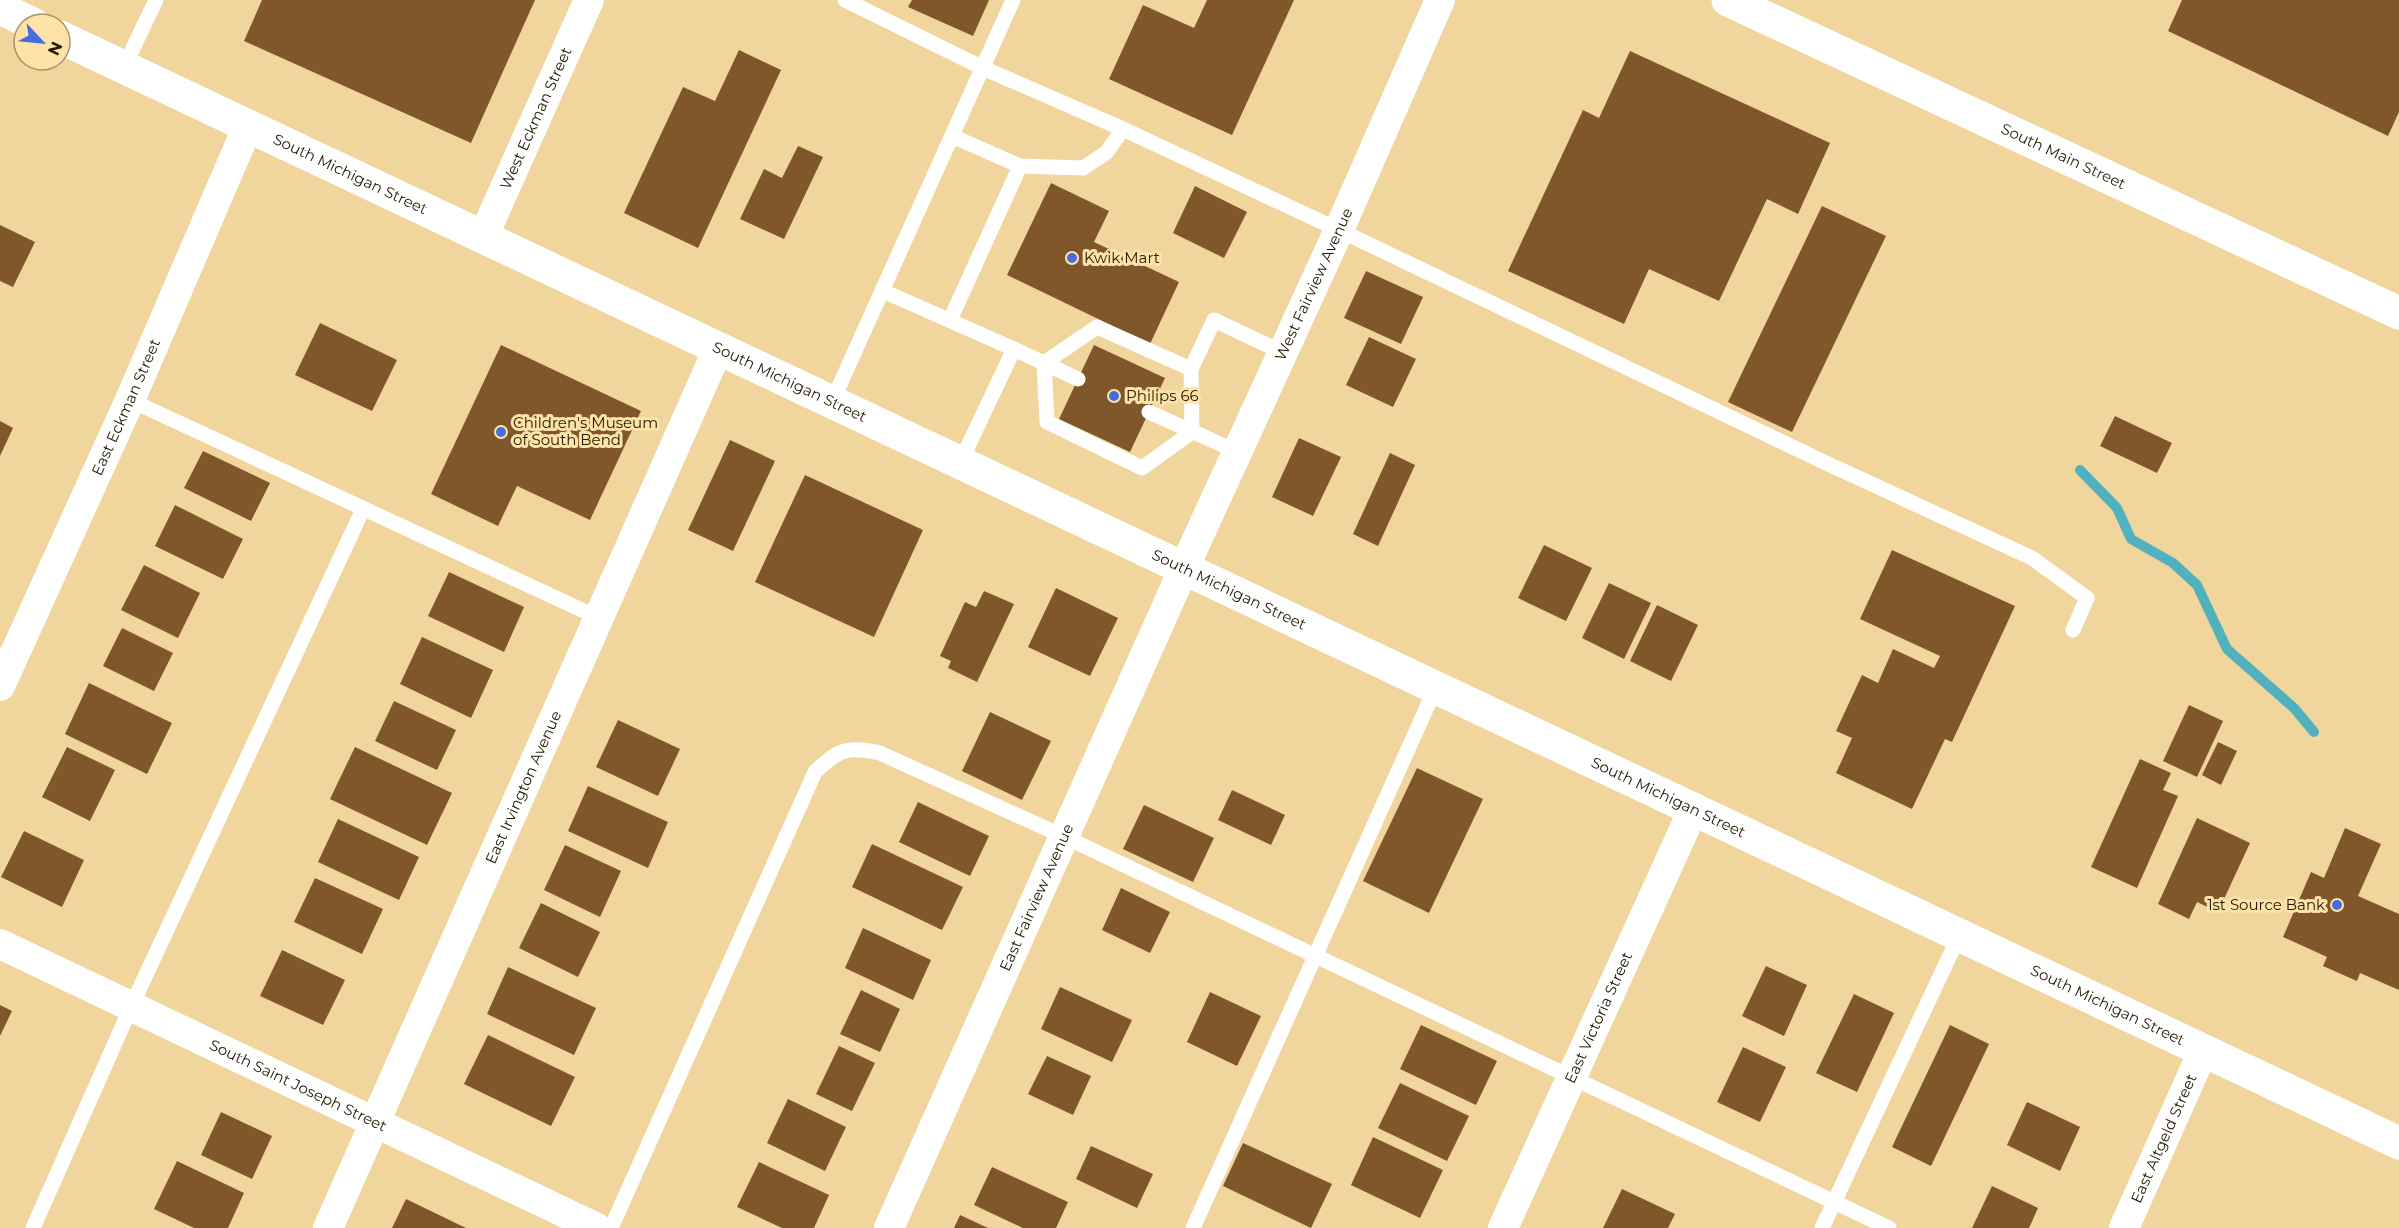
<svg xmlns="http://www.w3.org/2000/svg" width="2399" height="1228" font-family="Montserrat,sans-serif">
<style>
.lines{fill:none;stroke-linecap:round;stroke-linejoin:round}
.stream{stroke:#52b1be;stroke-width:10}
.building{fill:#7f572a}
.service{stroke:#fff;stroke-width:15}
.minor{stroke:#fff;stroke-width:30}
.secondary{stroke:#fff;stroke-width:33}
.primary{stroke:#fff;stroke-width:33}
.poi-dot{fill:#466cde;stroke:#fde3a8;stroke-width:2}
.labels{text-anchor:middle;stroke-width:6;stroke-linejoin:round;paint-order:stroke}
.street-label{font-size:15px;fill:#231903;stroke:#fde3a8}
.poi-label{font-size:15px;fill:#231903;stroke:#fde3a8;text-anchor:start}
</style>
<rect width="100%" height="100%" fill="#f0d69c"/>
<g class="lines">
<!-- stream -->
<path class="stream" d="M2080,470L2117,508L2131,539L2173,563L2197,585L2227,649L2294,708L2314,732"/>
</g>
<!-- building -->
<g class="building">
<path d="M262,0H535L471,143L244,41Z"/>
<path d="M912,0H989L973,36L908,7Z"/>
<path d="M1207,0H1294L1232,135L1109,79L1143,5L1194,28Z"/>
<path d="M2182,0H2399V112L2388,136L2168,31Z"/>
<path d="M739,50L781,70L698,248L624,213L683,87L715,101Z"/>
<path d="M1630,51L1830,143L1798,214L1767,199L1719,301L1649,269L1624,324L1508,271L1583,110L1599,118Z"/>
<path d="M798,146L823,157L784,239L740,219L764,169L782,178Z"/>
<path d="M1051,183L1109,211L1094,242L1179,282L1150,344L1007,275Z"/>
<path d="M1195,186L1247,212L1224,258L1173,233Z"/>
<path d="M1822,206L1886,236L1792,432L1728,402Z"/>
<path d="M0,225L35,242L13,287L0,281Z"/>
<path d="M1366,271L1423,297L1401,344L1344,318Z"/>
<path d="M320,323L397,360L372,411L295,375Z"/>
<path d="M1369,337L1416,359L1393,407L1346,385Z"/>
<path d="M501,345L641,411L590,520L517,486L498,526L431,494Z"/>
<path d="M1094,345L1165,378L1130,452L1059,419Z"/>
<path d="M2115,416L2172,443L2157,473L2100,446Z"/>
<path d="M0,421L13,428L0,456Z"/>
<path d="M1299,438L1341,457L1313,516L1272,497Z"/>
<path d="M730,440L775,461L733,551L688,530Z"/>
<path d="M203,451L270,483L251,521L184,488Z"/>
<path d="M1390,453L1415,465L1378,546L1353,534Z"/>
<path d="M805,475L923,530L874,637L755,582Z"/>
<path d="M175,505L243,539L223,579L155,546Z"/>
<path d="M1544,545L1592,568L1566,621L1518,598Z"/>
<path d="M1892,550L2015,606L1952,742L1945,739L1912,809L1836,773L1852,738L1836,731L1862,675L1878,683L1893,649L1934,668L1940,656L1860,619Z"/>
<path d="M144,565L200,593L178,638L121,610Z"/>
<path d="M449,572L524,607L504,652L428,616Z"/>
<path d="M1609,583L1651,603L1624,659L1582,638Z"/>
<path d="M1056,588L1118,618L1090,676L1028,647Z"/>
<path d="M984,591L1014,604L977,682L948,668L951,661L940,656L965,602L976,607Z"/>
<path d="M1657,605L1698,625L1671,681L1630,661Z"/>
<path d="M122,628L173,653L154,691L103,666Z"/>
<path d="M422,637L493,670L471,718L400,684Z"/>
<path d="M89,683L172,723L147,774L65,734Z"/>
<path d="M394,701L456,730L437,770L375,741Z"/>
<path d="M2189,705L2223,721L2197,777L2163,761Z"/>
<path d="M990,712L1051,741L1022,800L962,771Z"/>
<path d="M618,720L680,749L658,796L596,767Z"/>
<path d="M2218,742L2237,751L2221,785L2202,775Z"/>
<path d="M67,747L115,770L90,821L42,797Z"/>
<path d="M355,747L452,793L427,845L330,799Z"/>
<path d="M2140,759L2171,773L2163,790L2178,796L2137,888L2091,867Z"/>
<path d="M1417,768L1483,799L1429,913L1363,881Z"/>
<path d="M588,786L668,822L648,868L568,831Z"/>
<path d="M1232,790L1285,815L1271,845L1218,820Z"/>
<path d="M918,802L989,836L970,876L899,842Z"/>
<path d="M1144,805L1214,838L1193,882L1123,849Z"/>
<path d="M2197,818L2250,843L2218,912L2197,902L2189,919L2158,904Z"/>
<path d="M338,819L419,857L399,900L318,862Z"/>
<path d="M2345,828L2381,844L2358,896L2399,914V990L2360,973L2357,981L2323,966L2327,957L2283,937L2311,872L2324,878Z"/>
<path d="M24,831L84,860L62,907L1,877Z"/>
<path d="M872,844L963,887L942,930L852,887Z"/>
<path d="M565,845L621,871L600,917L544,890Z"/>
<path d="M315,878L383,909L362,954L294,922Z"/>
<path d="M1121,888L1170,912L1150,953L1102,930Z"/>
<path d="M541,903L600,932L578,977L519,948Z"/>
<path d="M863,928L931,960L913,1000L845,968Z"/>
<path d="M282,950L345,980L323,1025L260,996Z"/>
<path d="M1766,966L1807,985L1784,1036L1742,1016Z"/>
<path d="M508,967L596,1008L574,1055L487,1014Z"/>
<path d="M1060,987L1132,1020L1112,1062L1041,1029Z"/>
<path d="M861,990L900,1009L880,1052L840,1034Z"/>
<path d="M1210,992L1261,1016L1237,1066L1187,1042Z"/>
<path d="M1854,994L1894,1013L1857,1092L1816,1073Z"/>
<path d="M0,1005L12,1011L0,1036Z"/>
<path d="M1421,1025L1497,1061L1476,1105L1400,1069Z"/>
<path d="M1950,1025L1989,1044L1931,1166L1892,1147Z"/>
<path d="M488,1035L575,1077L551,1126L464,1084Z"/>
<path d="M839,1046L875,1063L852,1111L816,1094Z"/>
<path d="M1743,1047L1786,1067L1760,1122L1717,1102Z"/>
<path d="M1047,1056L1091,1076L1073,1115L1028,1094Z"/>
<path d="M1400,1083L1469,1116L1447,1161L1378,1128Z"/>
<path d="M788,1099L846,1127L825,1171L767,1143Z"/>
<path d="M2027,1102L2080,1127L2060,1171L2007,1145Z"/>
<path d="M221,1112L272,1136L252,1179L201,1155Z"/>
<path d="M1373,1137L1443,1170L1420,1218L1351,1185Z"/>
<path d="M1243,1143L1332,1184L1311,1228L1223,1186Z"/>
<path d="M1091,1146L1153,1174L1137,1208L1076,1179Z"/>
<path d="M177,1161L244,1193L228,1228H194L154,1209Z"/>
<path d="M759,1162L829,1195L814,1228H782L737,1207Z"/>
<path d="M992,1167L1068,1202L1056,1228H1023L974,1205Z"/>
<path d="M1992,1186L2038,1208L2029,1228H1972Z"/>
<path d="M1622,1189L1675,1214L1668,1228H1603Z"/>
<path d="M406,1199L466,1228H392Z"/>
<path d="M960,1215L988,1228H954Z"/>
</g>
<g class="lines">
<!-- service -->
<g class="service">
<path d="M845,0L983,68L1123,129L1339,230L1824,462L2032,558L2087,598L2073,630"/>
<path d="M124,67L156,0"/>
<path d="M952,136L1020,166L1083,168L1106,153L1123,129"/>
<path d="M883,291L1014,349"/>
<path d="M950,320L1020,166"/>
<path d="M1097,327L1191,369L1192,432L1142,468L1047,422L1044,363Z"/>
<path d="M1191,369L1214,320L1284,353"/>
<path d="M130,400L599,618"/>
<path d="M832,402L1013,0"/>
<path d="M1149,412L1238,452"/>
<path d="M960,463L1014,349L1078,379"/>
<path d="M33,1228L131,1007L363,509"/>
<path d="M611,1228L815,772C839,749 847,746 880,753L1065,837L1889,1228"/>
<path d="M1193,1228L1436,687"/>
<path d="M1822,1228L1959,936"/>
</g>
<!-- minor -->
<g class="minor">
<path id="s1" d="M483,237L589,0"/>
<path id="s2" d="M0,686L130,400L248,126"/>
<path id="s3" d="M0,944L597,1228"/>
<path id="s4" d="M328,1228L718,349"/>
<path id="s5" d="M889,1228L1184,568L1339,230L1440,0"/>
<path id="s6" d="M1503,1228L1694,808"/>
<path id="s7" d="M2124,1228L2203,1051"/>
</g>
<!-- secondary -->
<path class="secondary" id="s8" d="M1728,0L2399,313"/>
<!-- primary -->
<g class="primary">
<path d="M0,8L33,24"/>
<path id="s9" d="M60,37L2399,1143"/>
</g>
</g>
<!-- markers -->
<g class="poi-dot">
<circle cx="1072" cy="258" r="6"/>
<circle cx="1114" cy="396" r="6"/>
<circle cx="501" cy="432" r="6"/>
<circle cx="2337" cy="905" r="6"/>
</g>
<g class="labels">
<!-- street labels -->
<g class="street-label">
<text dy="5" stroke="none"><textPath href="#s1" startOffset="130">West Eckman Street</textPath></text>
<text dy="5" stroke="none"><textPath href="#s8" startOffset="370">South Main Street</textPath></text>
<text dy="5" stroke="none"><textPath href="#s9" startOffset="321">South Michigan Street</textPath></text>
<text dy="5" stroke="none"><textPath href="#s5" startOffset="1035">West Fairview Avenue</textPath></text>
<text dy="5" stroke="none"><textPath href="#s9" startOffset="807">South Michigan Street</textPath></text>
<text dy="5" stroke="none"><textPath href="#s2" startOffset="306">East Eckman Street</textPath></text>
<text dy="5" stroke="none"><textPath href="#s9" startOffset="1293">South Michigan Street</textPath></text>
<text dy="5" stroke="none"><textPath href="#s4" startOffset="482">East Irvington Avenue</textPath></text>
<text dy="5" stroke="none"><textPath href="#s9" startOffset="1779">South Michigan Street</textPath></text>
<text dy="5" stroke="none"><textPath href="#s5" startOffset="362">East Fairview Avenue</textPath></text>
<text dy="5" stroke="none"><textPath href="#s9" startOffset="2265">South Michigan Street</textPath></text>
<text dy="5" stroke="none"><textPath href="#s6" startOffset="231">East Victoria Street</textPath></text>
<text dy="5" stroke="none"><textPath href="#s3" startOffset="330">South Saint Joseph Street</textPath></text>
<text dy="5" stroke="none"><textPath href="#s7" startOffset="98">East Altgeld Street</textPath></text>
</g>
<!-- poi labels -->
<g class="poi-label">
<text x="1084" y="263">Kwik Mart</text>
<text x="1126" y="401">Philips 66</text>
<text x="513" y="428">Children's Museum<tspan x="513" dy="17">of South Bend</tspan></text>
<text x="2325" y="910" text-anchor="end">1st Source Bank</text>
</g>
</g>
<!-- north arrow -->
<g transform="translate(42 42) rotate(116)"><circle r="28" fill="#fde3a8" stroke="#a69266" stroke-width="1.5"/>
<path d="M0-4.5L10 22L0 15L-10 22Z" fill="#466cde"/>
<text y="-9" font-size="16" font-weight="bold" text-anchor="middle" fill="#231903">N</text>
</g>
</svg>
